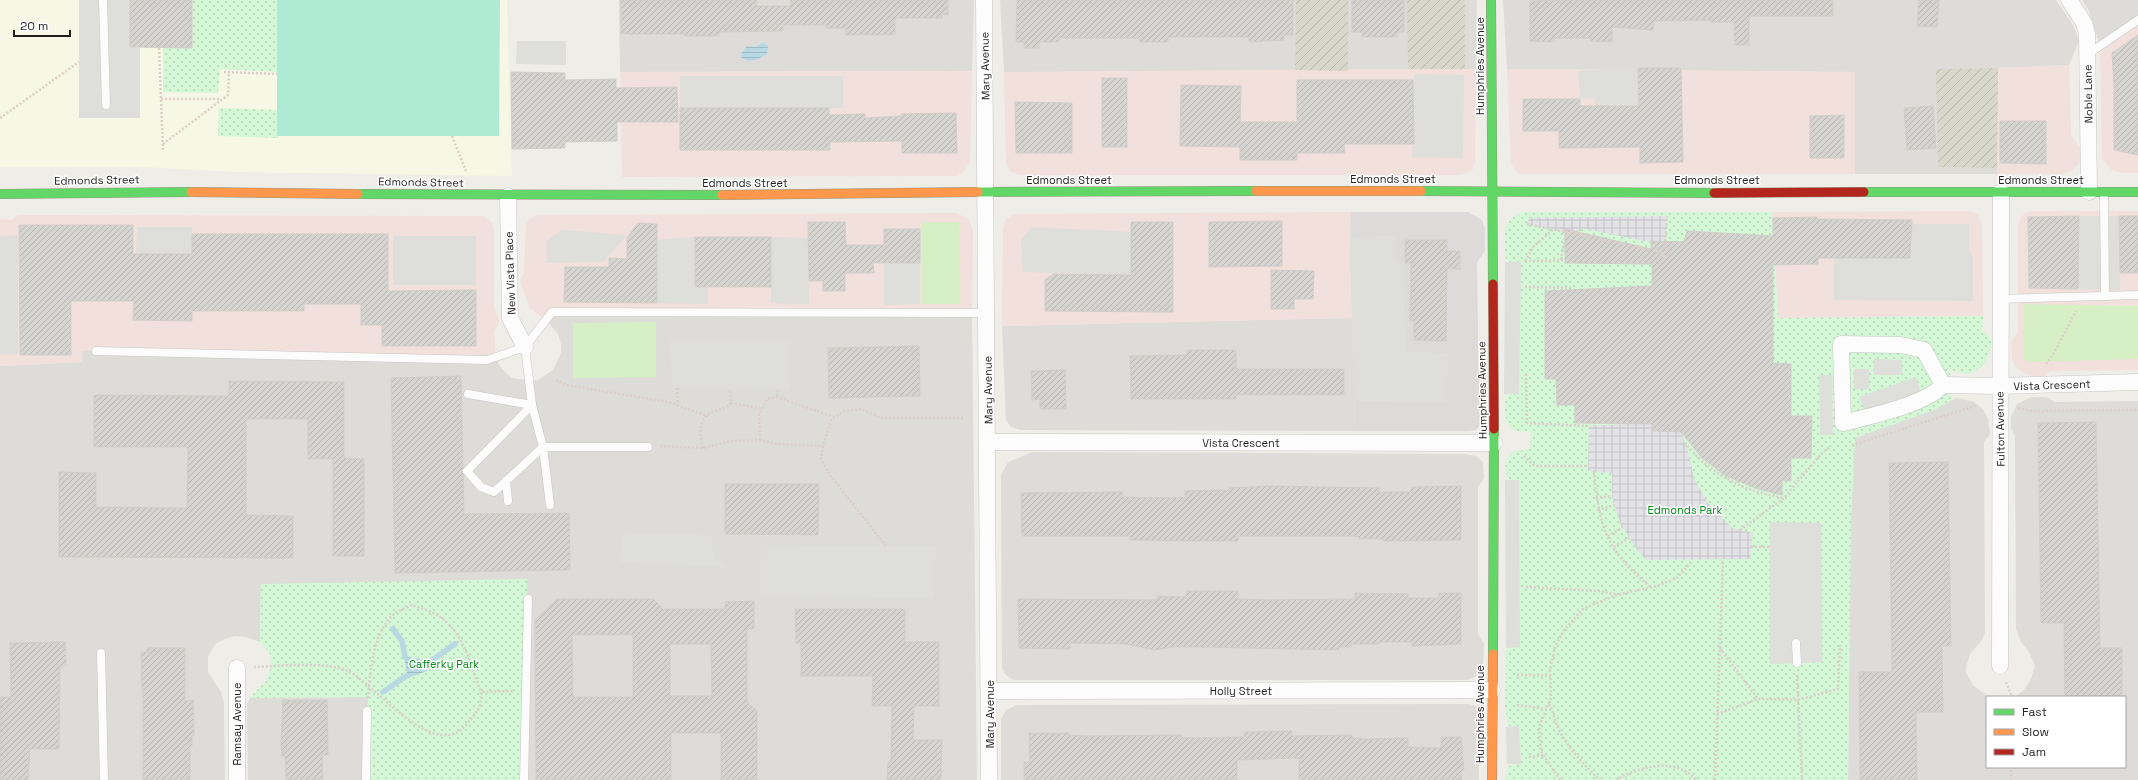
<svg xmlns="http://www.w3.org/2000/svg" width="2138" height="780" font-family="'Space Grotesk',sans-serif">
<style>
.residential{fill:#dddcd9}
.commercial{fill:#f1e0dc}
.education{fill:#f6f7e4}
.religious{fill:#dcdbd9}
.construction{fill:url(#construction-furrows)}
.grass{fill:#d7efc4}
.park{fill:url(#park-dots)}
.pitch{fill:#afead4}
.parking{fill:#dededb}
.plaza{fill:url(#plaza-grid)}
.water{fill:url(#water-rules)}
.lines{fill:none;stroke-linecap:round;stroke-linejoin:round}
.stream{stroke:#b8d9e4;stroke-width:5.5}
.building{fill:url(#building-hatch);stroke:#d1cec9;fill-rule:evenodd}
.lane-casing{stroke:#c6c6c4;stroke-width:9}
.street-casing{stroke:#c6c6c4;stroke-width:17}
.fast-casing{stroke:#95997f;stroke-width:10}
.slow-casing{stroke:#95997f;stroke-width:10}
.jam-casing{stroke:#95997f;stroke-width:10}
.path{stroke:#dcceca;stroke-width:2.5;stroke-dasharray:2 2;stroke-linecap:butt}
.lane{stroke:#fcfcfc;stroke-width:8}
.street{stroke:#fcfcfc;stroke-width:16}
.fast{stroke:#63d668;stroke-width:9}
.slow{stroke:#ff974d;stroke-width:9}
.jam{stroke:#b3261e;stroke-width:9}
.labels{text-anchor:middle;stroke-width:3;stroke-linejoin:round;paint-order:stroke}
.street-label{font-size:11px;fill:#1f1f1f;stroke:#fff}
.park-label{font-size:11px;fill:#018a15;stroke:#fff}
</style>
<defs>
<pattern id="construction-furrows" width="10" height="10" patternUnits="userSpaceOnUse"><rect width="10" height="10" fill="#d7d8c9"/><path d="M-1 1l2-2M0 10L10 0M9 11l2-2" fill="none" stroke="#b8b9ac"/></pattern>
<pattern id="park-dots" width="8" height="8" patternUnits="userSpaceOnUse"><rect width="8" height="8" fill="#d4f7d6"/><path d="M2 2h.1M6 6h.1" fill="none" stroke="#b6d3b7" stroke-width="1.8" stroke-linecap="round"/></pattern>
<pattern id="plaza-grid" width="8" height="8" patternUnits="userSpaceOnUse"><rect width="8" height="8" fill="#e3e2e7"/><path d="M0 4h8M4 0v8" fill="none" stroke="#c2c1c6"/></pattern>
<pattern id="water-rules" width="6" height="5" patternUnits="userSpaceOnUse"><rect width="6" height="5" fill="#b8d9e4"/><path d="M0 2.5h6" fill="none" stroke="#9ebac3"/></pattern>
<pattern id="building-hatch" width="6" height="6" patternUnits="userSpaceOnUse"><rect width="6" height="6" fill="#d6d4d0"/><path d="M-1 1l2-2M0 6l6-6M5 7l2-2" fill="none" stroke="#b7b6b2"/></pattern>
</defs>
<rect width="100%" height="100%" fill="#eeede8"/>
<!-- residential -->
<g class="residential">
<path d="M619,0H974L972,71L620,72Z"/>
<path d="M1000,0H1477L1476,69L1004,72Z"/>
<path d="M1503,0H2056L2073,25L2079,41L2069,65L1998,68L1997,174H1855V72L1507,69Z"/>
<path d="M2082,0H2138V20L2100,45L2088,9Z"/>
<path d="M552,312L972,313L977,780H524L261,584L260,642L246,637L235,636L225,639L215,644L208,657V672L221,692L224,704L225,780H0V366L82,362V351H96L496,358L501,368L512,378L532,381L538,380L553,370L561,353V344L558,334L546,320Z"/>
<path d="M1352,318L1355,431L1020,430L1011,427L1006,420L1002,326Z"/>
<path d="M2032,397H2046L2055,402L2138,401V780H1848L1851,517L1855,438L1936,409L1956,398L1972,401L1983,409L1988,419L1990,434L1984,442L1985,632L1982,640L1970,654L1966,667V673L1973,685L1988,697L1987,767H2125V697H2015L2024,690L2031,679L2035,666L2030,654L2021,642L2016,629L2015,436L2011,428V417L2017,404Z"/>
<path d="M1033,452L1465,454L1476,456L1483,462L1484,478L1478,487V634L1484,643L1483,670L1477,676L1467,680H1013L1005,674L1002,668L1001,475L1008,462Z"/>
<path d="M368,697L366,780H248L247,704L250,698Z"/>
<path d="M1469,704L1476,706L1482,711L1484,743L1479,751V780H1001V719L1006,710L1017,705Z"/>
</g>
<!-- commercial -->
<g class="commercial">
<path d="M2138,20V173H2121L2112,170L2102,159L2100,45Z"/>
<path d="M2069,65L2071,135L2081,149L2080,163L2071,171L2064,174H1997L1998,68Z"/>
<path d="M1408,69H1476L1475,161L1473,169L1467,173L1459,175H1019L1010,171L1006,163L1004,72Z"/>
<path d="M1507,69L1855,72V174H1520L1514,169L1511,162Z"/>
<path d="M972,71L970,161L964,172L957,176L622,177L620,72Z"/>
<path d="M1968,211L1977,214L1982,224L1983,316L1778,318L1772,212Z"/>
<path d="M2031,211H2138V370L2051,371L2044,376H2034L2024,373L2016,367L2012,359L2011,342L2018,332V227L2020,219L2024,214Z"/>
<path d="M1351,212L1350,237L1352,318L1002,326L1003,228L1006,219L1015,214Z"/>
<path d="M957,213L968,219L973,230L972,313L552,312L546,320L530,309L520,281L524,273L526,224L530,218L539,215Z"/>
<path d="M18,215L483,216L492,222L494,232V308L500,321L494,331L496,358L96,351H82V362L0,366V219L12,220Z"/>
</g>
<!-- education -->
<path class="education" d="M0,0H507L512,176L234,172L141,167H0Z"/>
<!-- religious -->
<path class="religious" d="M1351,212H1468L1482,220L1485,228V251L1477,262L1479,398L1485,406V419L1476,430L1467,431H1355L1350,237Z"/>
<!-- construction -->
<g class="construction">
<path d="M1296,0H1348V71L1295,70Z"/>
<path d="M1407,0H1465V69H1408Z"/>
<path d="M1998,68L1997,168L1938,167L1936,69Z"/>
</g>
<!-- grass -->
<g class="grass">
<path d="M922,222H959L960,304H922Z"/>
<path d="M2024,304L2138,306V359L2029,362L2024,359Z"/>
<path d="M656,322V377L573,378V323Z"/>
</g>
<!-- park -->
<g class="park">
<path d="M192,0H277V72L220,69L218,93L163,92V48H192Z"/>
<path d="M219,108L277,110L278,138L218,136Z"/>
<path d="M1523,212H1772L1778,318L1983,316L1982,330L1991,339C1992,364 1973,382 1950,369L1951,400L1936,409L1855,438L1851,517L1848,780H1506L1508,766L1521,763L1519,727L1508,726L1505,708L1506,651L1510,647H1520L1519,481H1510L1507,478L1505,462L1513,451L1530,449L1531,432C1527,431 1521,432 1517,431C1503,428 1504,408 1506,397L1510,394H1519L1520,262H1509L1505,258V229L1511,218Z"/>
<path d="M527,579L524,780H366L368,697L250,698L266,681L271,667L270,654L260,642L261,584Z"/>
</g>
<!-- pitch -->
<path class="pitch" d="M277,0H500L499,136H277Z"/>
<!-- parking -->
<g class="parking">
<path d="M79,0H130V47L140,48V118H79Z"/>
<path d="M517,41H566V65L516,64Z"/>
<path d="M1638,68L1639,105L1595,106L1594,98L1580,99L1578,71Z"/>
<path d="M1414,74L1464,75L1463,158L1412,157Z"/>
<rect x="680" y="76" width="163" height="32"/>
<path d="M2079,216H2119L2120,290L2078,289Z"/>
<path d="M1912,224H1969V251L1973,257V301L1834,300V258H1910Z"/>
<path d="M137,227H192V255L136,254Z"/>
<path d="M1032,227L1131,232V275L1023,272L1021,240Z"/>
<path d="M561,230L627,235L603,262L547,263L546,242Z"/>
<path d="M18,235V354H0V236Z"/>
<rect x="393" y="236" width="83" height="49"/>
<path d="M1394,236L1396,263H1403L1405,352L1448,353L1447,403L1354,401L1350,237Z"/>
<path d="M695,237V286L708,287V304L657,303V240Z"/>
<path d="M771,237L808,238L809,304L771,303Z"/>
<path d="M1505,262H1521L1519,394H1504Z"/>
<path d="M884,263H920V304L884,305Z"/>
<path d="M670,340L791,341L790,389L672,388Z"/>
<path d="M1874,359L1902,360V375H1874Z"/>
<rect x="1854" y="369" width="15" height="20"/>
<path d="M1819,375H1832L1833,435H1820Z"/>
<path d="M1916,377L1921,392L1865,412L1859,397Z"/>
<path d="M1505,480H1519L1520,647L1506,648Z"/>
<path d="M1770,522L1821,523L1822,662L1770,664Z"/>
<path d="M622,533L711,535L714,557L728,567L620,562Z"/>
<path d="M761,545L936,546L933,598L760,596Z"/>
<path d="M1519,726L1521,764H1507L1506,727Z"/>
</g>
<!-- plaza -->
<g class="plaza">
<path d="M1667,216L1665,242L1644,241L1581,228L1580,234L1527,224L1529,218Z"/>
<path d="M1626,405L1681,432L1689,455L1694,479L1708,503L1732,528L1753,533L1750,559L1646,560L1638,551L1620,523L1612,496V473L1588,471L1589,426L1627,424Z"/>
</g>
<!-- water -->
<g class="water">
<path d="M761,43H765L768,46L767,54C759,59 749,65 741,57L742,52L747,46L756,47Z"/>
<path d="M406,657L419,659L428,663L427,671L408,678L406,676L407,671L404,658Z"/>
</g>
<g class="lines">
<!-- stream -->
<g class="stream">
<path d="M393,629L402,641L405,657"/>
<path d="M428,663L455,644"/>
<path d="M383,692L406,676"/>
</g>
</g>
<!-- building -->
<g class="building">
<path d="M130,0H192V48L130,47Z"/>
<path d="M621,0H757V6H791L790,0H948V15L942,14V18H895V35H846V28H826V25H783V31L719,32V36H685V34H631L621,33Z"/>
<path d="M1017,0H1293V35H1284V40L1265,41L1249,42V37H1168V42H1140V38H1059V42H1039V48H1024V42H1016Z"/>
<path d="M1352,0H1404V32H1397V37H1362V32H1352Z"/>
<path d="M1560,0H1833V16H1749V45H1735L1734,22H1711V20L1654,21L1653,30L1612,27V42L1591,41V38H1554V42L1530,41V1Z"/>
<path d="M1919,0H1939L1937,27L1917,26Z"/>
<path d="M2138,35V155L2114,150V85L2112,53Z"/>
<path d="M1638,68H1681L1683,162L1640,163V147L1559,148V131H1523V99H1580V106H1639Z"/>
<path d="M511,72L565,73V80L616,79V88L677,87L678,122H617V141L565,142V148L512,149Z"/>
<rect x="1102" y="78" width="25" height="69"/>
<path d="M1297,80H1413L1414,144H1344L1345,153H1297V160H1240V147L1180,146L1181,85L1241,86L1240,122H1297Z"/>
<path d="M1015,102L1072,103V153H1016Z"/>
<path d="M1933,106L1936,148L1907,150L1904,108Z"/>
<path d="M680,108H829V115L865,114V118L901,116V114L956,113L957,153H902V141L830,142V150H680Z"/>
<path d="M1844,115V158H1810V116Z"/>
<path d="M2000,121H2046V164L2000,163Z"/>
<path d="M2079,216L2078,289L2029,288L2028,217Z"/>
<path d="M2119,216H2138V273H2120Z"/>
<path d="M1817,217V219L1912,220L1910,258H1818V264L1773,265V363L1791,364V416H1812L1811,458H1791V481L1782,480V495L1758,489L1726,476L1702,458L1681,432L1653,431V424L1575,423V405H1557L1556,379H1545V291L1652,286V264L1565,263V229L1651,249V241L1684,242L1687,231L1773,236V218Z"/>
<path d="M1282,221V266L1209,267V222Z"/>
<path d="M808,222H845L846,245H884V229H920V263H873L874,273H845V291H823V281H809Z"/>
<path d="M1131,222H1173V312L1045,311V280L1053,274L1131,275Z"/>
<path d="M638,223L657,224V303L564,302L565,267H609V258L627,259V238Z"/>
<path d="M19,225H133V254H192V234H388V291L476,290V346H382V325H361V304H304V311H192V321L133,320L134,301H71V355H20Z"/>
<rect x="695" y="237" width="76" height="50"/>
<path d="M1405,240H1447V251H1460V269H1447L1446,341L1414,340V321H1410L1411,263H1405Z"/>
<path d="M1271,270L1314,271L1313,299H1294V309H1271Z"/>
<path d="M919,346L920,396L829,398L828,348Z"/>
<path d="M1187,350H1236V369H1344V395H1236V399H1131L1130,356L1187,355Z"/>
<path d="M1065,370L1066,409H1040V399L1032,400L1031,371Z"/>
<path d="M461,376L464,514L569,513L570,570L395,573L391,378Z"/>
<path d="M229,381L344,382V458L364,459V556H333V459H308V419H246V515L293,516V558L59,557V472L96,473V507L187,508L188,447H94V395L229,396Z"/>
<path d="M2096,422L2100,648H2122V697H2065L2064,623H2041L2038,423Z"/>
<path d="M1948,462L1951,646H1942L1943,712H1916L1917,780H1860L1859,672H1892L1889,463Z"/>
<path d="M725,484H819L818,535L725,534Z"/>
<path d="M1270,486L1379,488V492H1410L1413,487L1461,486V540L1383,541V539H1359V537L1355,536H1238V541H1186L1130,540V536H1022L1021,493L1123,492V497L1168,498L1185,497V491L1229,490V488Z"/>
<path d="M1186,591H1238V599L1267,600L1355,599V593L1408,594V598H1439V593H1461V644L1412,646V642H1381L1378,644H1351V647H1339V650L1199,647H1172L1155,650L1126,644L1070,643V649L1019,648L1018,599L1157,600V596L1186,597Z"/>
<path d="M557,599H653L663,609H725V602L754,601V629H747V702L757,711V780H721V733H671V780H536L535,620ZM572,635H633V697H573ZM670,644H711L712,696H670Z"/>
<path d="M795,609H905V642H939V706H914L913,740H942L941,780H887L888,763L891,759L892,706H872L873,676H801V643H796Z"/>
<path d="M65,642L66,666H60L59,749H30L28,780H0V697H11L10,643Z"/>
<path d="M147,648H185V701L193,700L194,736H192V746H190V780H143V688H142L141,652H147Z"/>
<path d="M283,700H327L328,755H322L323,780H286L285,756H282L281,744Z"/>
<path d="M1292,731V736L1352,735V738L1366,739L1408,738V747L1441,748V737H1461L1464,770H1462L1461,780H1299V758L1237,760V780H1024V762H1030L1029,733H1069V735L1087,736L1181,735V738L1244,737V732Z"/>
</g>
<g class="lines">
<defs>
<g id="lane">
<path d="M103,0L106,105"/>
<path d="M2088,54L2138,20"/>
<path d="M2104,193L2105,296"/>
<path d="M2000,299L2138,295"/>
<path d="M525,347L532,405L543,447H648"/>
<path d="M96,351L487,360L525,347L552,312L987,313"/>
<path d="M468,394L532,405"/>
<path d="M532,405L467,471L481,487L494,492L543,447"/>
<path d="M543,447L550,505"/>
<path d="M506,481L508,501"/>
<path d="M1796,643L1797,663"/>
<path d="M101,653L104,780"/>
<path d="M366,780L367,711"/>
<path d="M524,780L528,599"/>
</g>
<g id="street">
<path d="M984,0L989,780"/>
<path d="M2069,0L2084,23L2087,33L2089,192"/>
<path d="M508,196L510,318L525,347"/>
<path d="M1841,344L1901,345L1924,350L1943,385C1925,405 1870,416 1843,423Z"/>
<path d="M1943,385L1999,386L2138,382"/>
<path d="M988,442L1494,443"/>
<path d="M2000,666L2001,192"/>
<path d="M990,691L1492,690"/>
<path d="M237,780V668"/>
</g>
<g id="fast">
<path d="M1491,0L1493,284"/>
<path d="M1421,191L1714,193"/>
<path d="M978,192L1256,191"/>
<path d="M1864,192H2138"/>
<path d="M0,194L191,192"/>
<path d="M358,194L722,195"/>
<path d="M1493,654L1494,429"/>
</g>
<g id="slow">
<path d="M1256,191H1421"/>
<path d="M191,192L358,194"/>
<path d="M722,195L978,192"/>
<path d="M1492,780L1493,654"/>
</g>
<g id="jam">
<path d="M1714,193L1864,192"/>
<path d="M1493,284L1494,429"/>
</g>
</defs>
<!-- lane casing -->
<use href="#lane" class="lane-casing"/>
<!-- street casing -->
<use href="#street" class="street-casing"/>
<!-- fast casing -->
<use href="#fast" class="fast-casing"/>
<!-- slow casing -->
<use href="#slow" class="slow-casing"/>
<!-- jam casing -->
<use href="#jam" class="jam-casing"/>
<!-- path -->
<g class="path">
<path d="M159,48L163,150"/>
<path d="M224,72L277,74"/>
<path d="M161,99H221"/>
<path d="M0,118L79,62"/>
<path d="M452,136L466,171"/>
<path d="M163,144L228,95L229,73"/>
<path d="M1527,224L1664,253"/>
<path d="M1664,257L1667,216"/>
<path d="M1561,260L1566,231"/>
<path d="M1525,261L1534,246L1554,229"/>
<path d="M1525,261L1565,260"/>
<path d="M1525,287L1571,288"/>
<path d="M2046,364L2054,353L2076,311"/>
<path d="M1526,374L1527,423L1589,426"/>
<path d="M556,380L566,385L668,402L708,416"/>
<path d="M677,388L678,404"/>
<path d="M777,396L778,389"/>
<path d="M731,403L763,409"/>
<path d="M2018,408L2031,411L2138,410"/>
<path d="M760,440L759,415L767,399L777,397L834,417"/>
<path d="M1685,443C1710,474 1745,492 1784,498"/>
<path d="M1852,445L1972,407L1977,404"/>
<path d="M660,446L703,448L731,441L760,440L776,444L823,446"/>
<path d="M703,448C699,434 698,416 715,411C722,408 726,409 731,403L730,389"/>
<path d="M1524,456L1535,466H1589"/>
<path d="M1594,471C1599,527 1606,551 1651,587"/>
<path d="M1596,498L1612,496"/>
<path d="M1598,510L1615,505"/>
<path d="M1740,530L1784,498L1822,453L1831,446"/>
<path d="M1608,536L1623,527"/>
<path d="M886,546L830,475L821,459L823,446L831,420L844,411L861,409L882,418H964"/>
<path d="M1614,547L1629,538"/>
<path d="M1751,547H1770"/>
<path d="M1526,587L1599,591L1615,594"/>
<path d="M1720,648L1758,699"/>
<path d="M254,667C279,666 326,661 348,671C377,685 434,764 467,724C478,710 481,710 481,692L513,691"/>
<path d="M1517,675L1550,676"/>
<path d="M1797,675L1802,780"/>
<path d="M2006,682L2012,697"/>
<path d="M368,698C370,672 373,631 395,613C400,610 407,608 412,605C420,608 428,610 435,614C463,628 471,666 481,692"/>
<path d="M1549,704C1554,712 1554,721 1559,730C1569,749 1584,765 1600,780"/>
<path d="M1517,705L1546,709"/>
<path d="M1717,714L1758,699L1798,700L1838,689L1840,645"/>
<path d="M1529,757L1544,755"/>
<path d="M1560,780L1541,751L1539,727L1551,698L1550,670L1555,647L1564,630L1583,609L1616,595L1657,586L1677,578L1692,561"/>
<path d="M1616,780C1639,767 1676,756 1696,780"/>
<path d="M1715,780L1723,560"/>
<path d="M2011,780V767"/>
</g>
<!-- lane -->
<use href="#lane" class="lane"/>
<!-- street -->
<use href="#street" class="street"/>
<!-- fast -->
<use href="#fast" class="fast"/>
<!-- slow -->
<use href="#slow" class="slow"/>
<!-- jam -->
<use href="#jam" class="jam"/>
</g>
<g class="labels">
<!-- street labels -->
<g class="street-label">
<text transform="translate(985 66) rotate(-91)" y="4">Mary Avenue</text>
<text transform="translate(1480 66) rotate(-90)" y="4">Humphries Avenue</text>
<text transform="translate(2088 94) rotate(-91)" y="4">Noble Lane</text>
<text x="1393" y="183">Edmonds Street</text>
<text transform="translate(97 180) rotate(-1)" y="4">Edmonds Street</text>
<text x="1069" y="184">Edmonds Street</text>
<text x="1717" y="184">Edmonds Street</text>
<text x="2041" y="184">Edmonds Street</text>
<text transform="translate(421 182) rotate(1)" y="4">Edmonds Street</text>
<text x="745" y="187">Edmonds Street</text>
<text transform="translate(510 273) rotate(-92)" y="4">New Vista Place</text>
<text transform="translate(2052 385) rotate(-2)" y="4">Vista Crescent</text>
<text transform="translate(988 390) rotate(-91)" y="4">Mary Avenue</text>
<text transform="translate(1482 390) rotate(-91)" y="4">Humphries Avenue</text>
<text transform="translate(2000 429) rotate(-91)" y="4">Fulton Avenue</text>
<text x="1241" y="447">Vista Crescent</text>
<text x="1241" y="695">Holly Street</text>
<text transform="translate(990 714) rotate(-90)" y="4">Mary Avenue</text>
<text transform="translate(1480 714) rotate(-90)" y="4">Humphries Avenue</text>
<text transform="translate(237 724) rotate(-90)" y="4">Ramsay Avenue</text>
</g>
<!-- park labels -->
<g class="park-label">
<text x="1685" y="514">Edmonds Park</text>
<text x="444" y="668">Cafferky Park</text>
</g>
</g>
<!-- legend -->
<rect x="1986" y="696" width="140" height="72" fill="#ffffff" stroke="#a5a5a5"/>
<rect x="1994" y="709" width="20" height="6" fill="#63d668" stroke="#a5a5a5"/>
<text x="2022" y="716" font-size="12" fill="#1f1f1f">Fast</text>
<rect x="1994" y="729" width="20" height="6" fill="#ff974d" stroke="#a5a5a5"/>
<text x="2022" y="736" font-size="12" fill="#1f1f1f">Slow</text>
<rect x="1994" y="749" width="20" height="6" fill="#b3261e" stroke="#a5a5a5"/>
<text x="2022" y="756" font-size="12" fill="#1f1f1f">Jam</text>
<!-- scale -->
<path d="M14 30v6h56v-6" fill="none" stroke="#1f1f1f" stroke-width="2"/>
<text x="20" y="30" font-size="12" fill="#1f1f1f" stroke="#ffffff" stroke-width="3" paint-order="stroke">20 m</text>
</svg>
